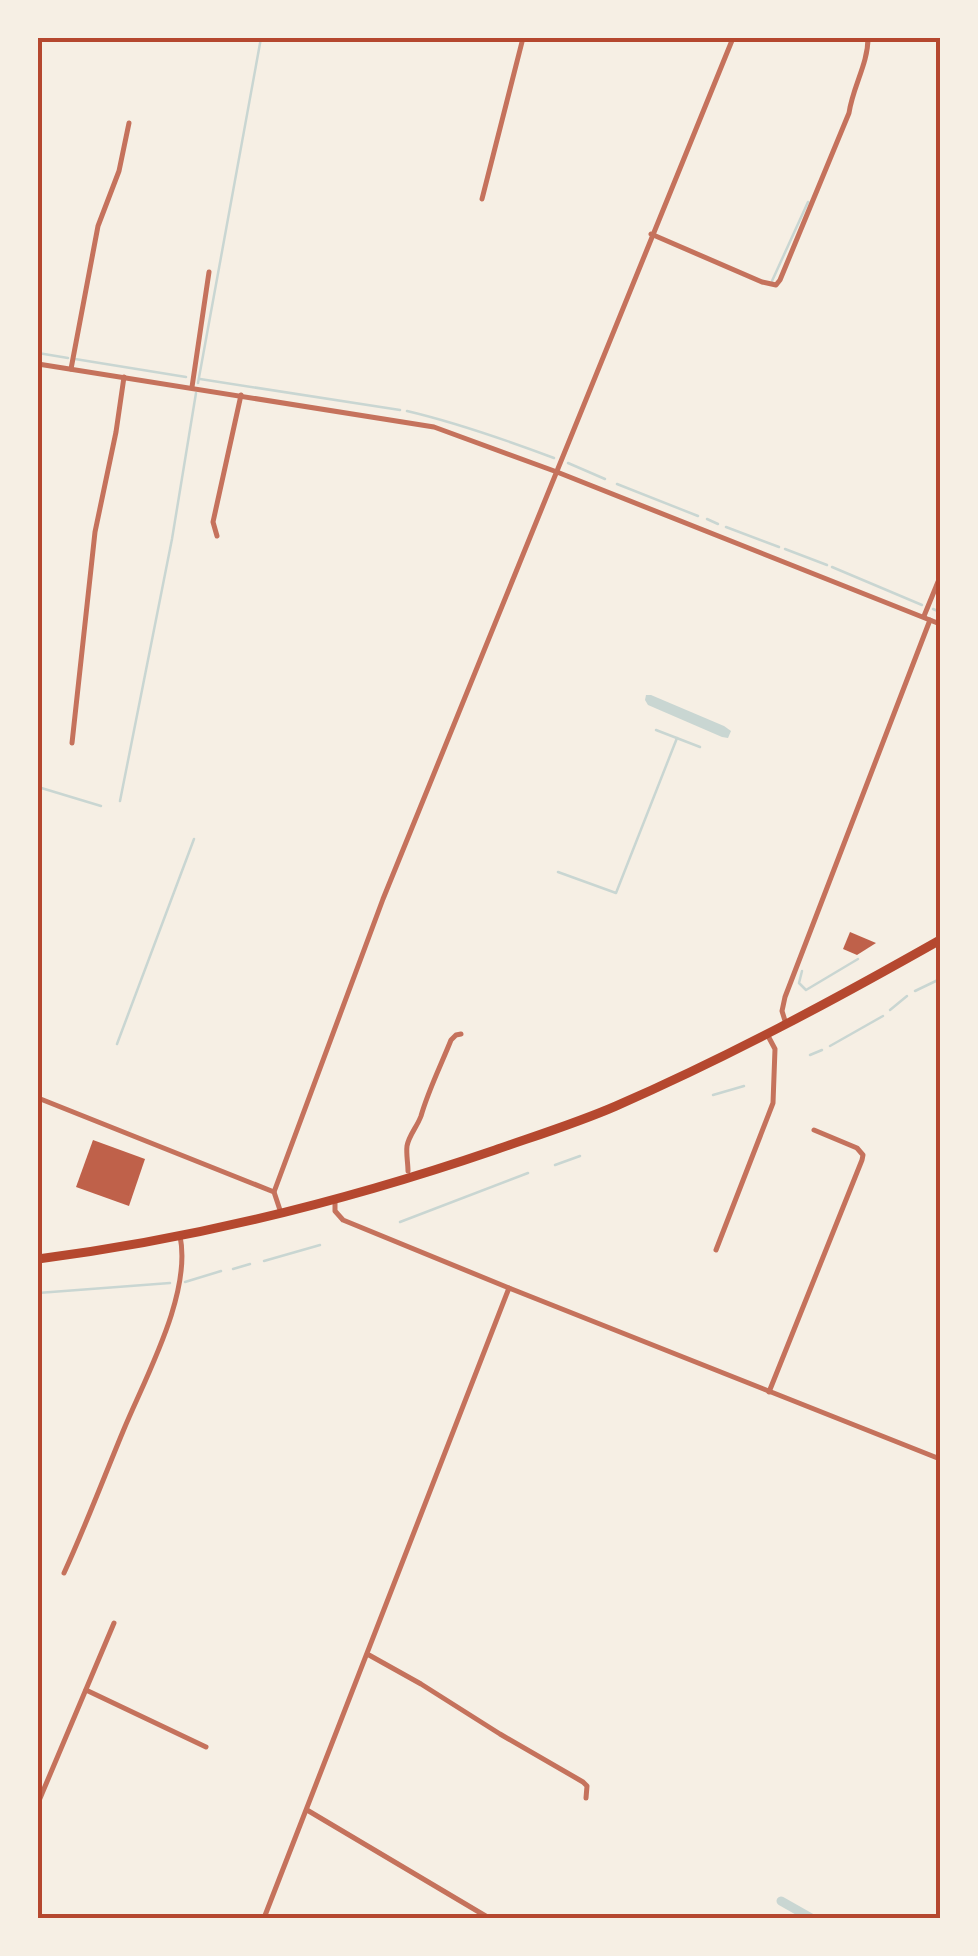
<svg xmlns="http://www.w3.org/2000/svg" width="978" height="1956" font-family="Mulish,sans-serif">
<style>
.water{fill:#c9d6d2}
.lines{fill:none;stroke-linecap:round;stroke-linejoin:round}
.stream{stroke:#c9d6d2;stroke-width:2.5}
.canal{stroke:#c9d6d2;stroke-width:9}
.building{fill:#bf614a}
.minor{stroke:#c5725c;stroke-width:5}
.primary{stroke:#b5482f;stroke-width:9}
.neatline{fill:none;stroke:#b5482f;stroke-width:4}
</style>
<rect width="100%" height="100%" fill="#f6efe4"/>
<!-- water -->
<path class="water" d="M646,695H651L724,726L731,731L728,738L722,737L648,705L645,700Z"/>
<g class="lines">
<!-- stream -->
<g class="stream">
<path d="M772,281L808,202"/>
<path d="M38,353L68,358"/>
<path d="M75,359L186,377"/>
<path d="M200,379L400,410"/>
<path d="M198,383L261,38"/>
<path d="M407,411C458,423 506,440 554,458"/>
<path d="M568,463L605,479"/>
<path d="M617,484L698,516"/>
<path d="M707,519L718,524"/>
<path d="M726,527L779,547"/>
<path d="M785,549L827,565"/>
<path d="M832,567L922,605"/>
<path d="M933,609L940,612"/>
<path d="M656,730L700,747"/>
<path d="M38,787L101,806"/>
<path d="M120,801L172,539L196,393"/>
<path d="M558,872L616,893L677,738"/>
<path d="M802,971L799,983L806,990L858,959"/>
<path d="M915,991L940,979"/>
<path d="M890,1010L907,996"/>
<path d="M117,1044L194,839"/>
<path d="M830,1046L883,1016"/>
<path d="M810,1055L822,1050"/>
<path d="M713,1095L744,1086"/>
<path d="M555,1165L580,1156"/>
<path d="M400,1222L528,1173"/>
<path d="M264,1261L320,1245"/>
<path d="M233,1269L250,1264"/>
<path d="M185,1282L221,1271"/>
<path d="M38,1293L170,1283"/>
</g>
<!-- canal -->
<path class="canal" d="M781,1901L811,1918"/>
</g>
<!-- building -->
<g class="building">
<path d="M850,932L876,943L857,955L843,949Z"/>
<path d="M93,1140L145,1159L129,1206L76,1187Z"/>
</g>
<g class="lines">
<!-- minor -->
<g class="minor">
<path d="M482,199L523,38"/>
<path d="M651,234L762,282L776,285L780,280L849,113C853,86 868,64 868,38"/>
<path d="M38,364L434,427L557,472L940,624"/>
<path d="M71,369L98,226L119,171L129,123"/>
<path d="M192,387L209,272"/>
<path d="M217,536L213,522L241,395"/>
<path d="M924,616L940,577"/>
<path d="M72,743L95,532L116,432L124,377"/>
<path d="M786,1024L782,1011L785,997L930,620"/>
<path d="M38,1098L274,1192L281,1213"/>
<path d="M408,1171C408,1163 406,1154 407,1146C409,1135 417,1127 421,1116C428,1091 441,1065 451,1040L456,1035L461,1034"/>
<path d="M274,1192L383,899L733,38"/>
<path d="M335,1200V1211L343,1220L509,1288L940,1459"/>
<path d="M716,1250L773,1103L775,1049L767,1034"/>
<path d="M769,1392L862,1160L863,1155L857,1148L814,1130"/>
<path d="M64,1573C86,1525 104,1477 124,1429C146,1376 192,1293 180,1236"/>
<path d="M369,1655L421,1684L500,1734L583,1782L587,1786L586,1798"/>
<path d="M86,1690L206,1747"/>
<path d="M38,1803L114,1623"/>
<path d="M307,1810L489,1918"/>
<path d="M264,1918L509,1288"/>
</g>
<!-- primary -->
<path class="primary" d="M38,1259C194,1239 346,1201 495,1150C535,1136 577,1123 616,1106C728,1057 834,1000 940,940"/>
</g>
<!-- border -->
<rect width="978" height="1956" fill="none" stroke="#f6efe4" stroke-width="80"/>
<rect x="40" y="40" width="898" height="1876" class="neatline"/>
</svg>
